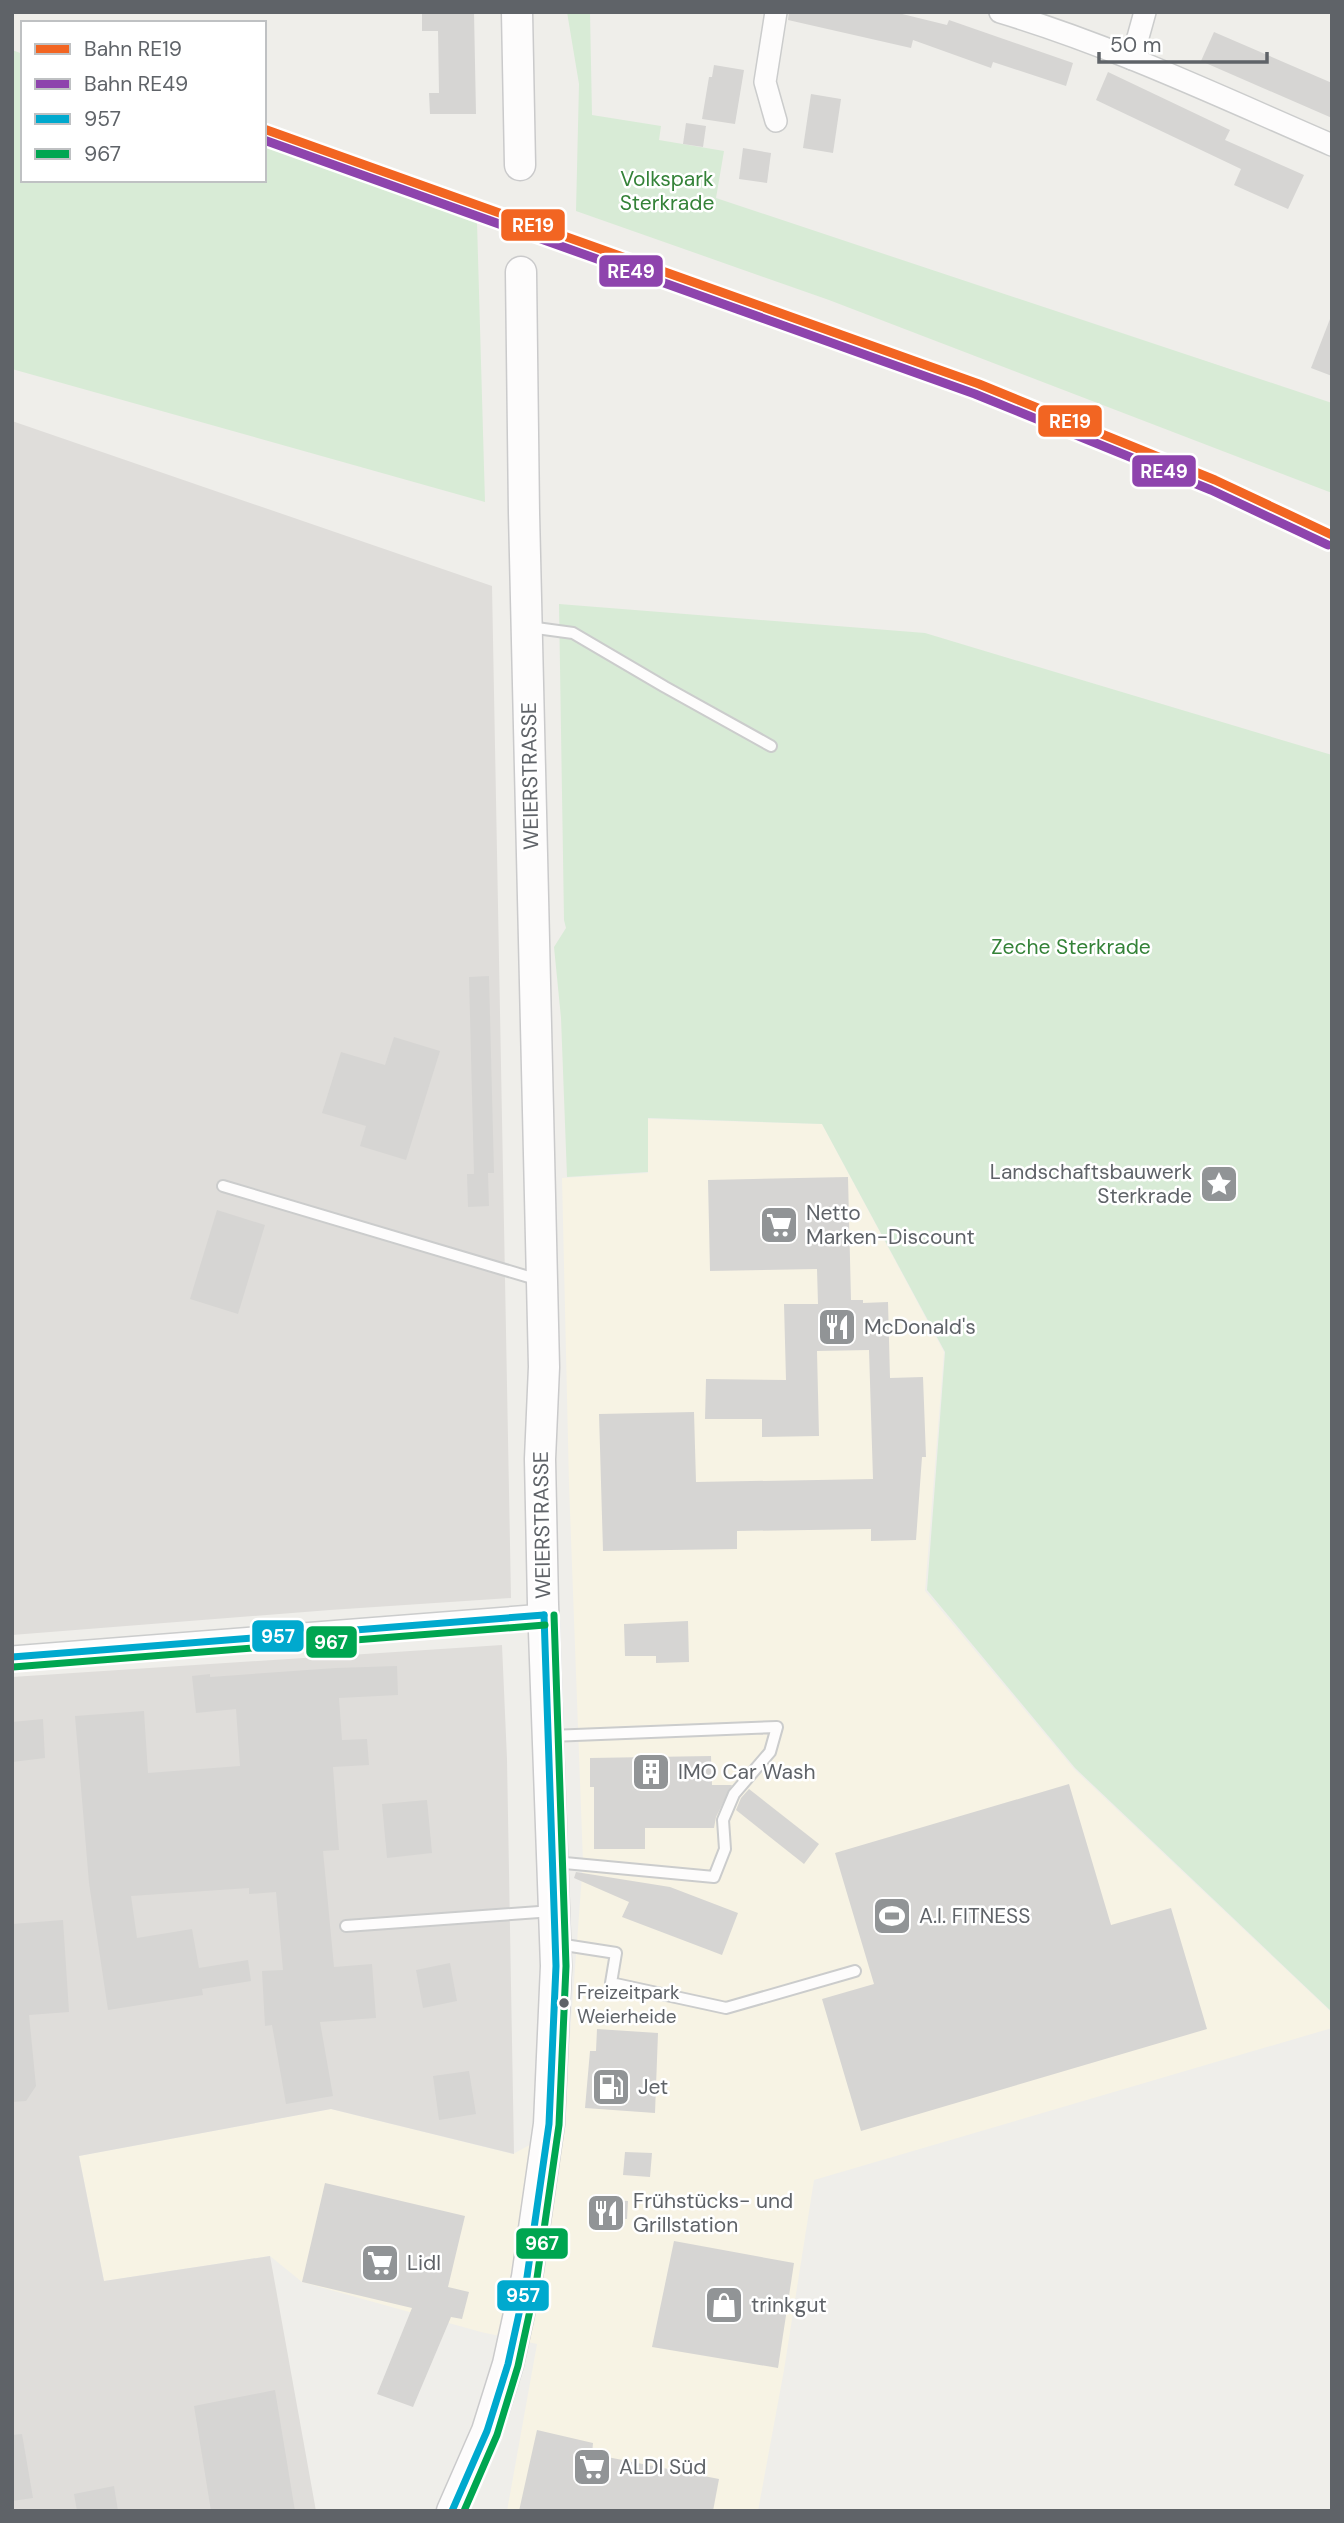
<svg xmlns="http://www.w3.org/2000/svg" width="1344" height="2523" font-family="'DM Sans',sans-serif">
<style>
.commercial{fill:#f7f3e4}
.industrial{fill:#dfddda}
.green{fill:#d8ebd6}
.building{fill:#d6d5d3}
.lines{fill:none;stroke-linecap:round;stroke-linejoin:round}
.service-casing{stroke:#cbcccc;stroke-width:14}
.minor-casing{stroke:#cbcccc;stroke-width:24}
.secondary-casing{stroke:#cacacb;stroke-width:33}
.service{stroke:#fdfcfc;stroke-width:10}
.minor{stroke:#fdfcfc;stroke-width:21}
.secondary{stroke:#fdfcfc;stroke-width:30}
.bus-1-casing{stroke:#fff;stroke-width:12}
.bus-2-casing{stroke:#fff;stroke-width:12}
.bus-1{stroke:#00a9ce;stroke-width:7}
.bus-2{stroke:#00a651;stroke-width:7}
.rail-1-casing{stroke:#fff;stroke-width:14}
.rail-2-casing{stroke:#fff;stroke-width:14}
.rail-1{stroke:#f26522;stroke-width:9}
.rail-2{stroke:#8e44ad;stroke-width:9}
.bus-dot{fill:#5f6368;stroke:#fff;stroke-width:2.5}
.labels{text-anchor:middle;stroke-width:5;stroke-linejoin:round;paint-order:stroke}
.bus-label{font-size:19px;fill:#5f6368;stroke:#fff;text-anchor:start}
.park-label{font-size:21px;fill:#348238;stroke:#fff}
.street-label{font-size:21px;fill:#5f6368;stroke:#fff}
.poi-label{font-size:21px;fill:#5f6368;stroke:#fff;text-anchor:start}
.line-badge{stroke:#fff;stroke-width:2.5}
.badge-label{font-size:19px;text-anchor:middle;font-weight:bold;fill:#fff}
</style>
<rect width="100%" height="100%" fill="#efeeea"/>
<!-- commercial -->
<path class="commercial" d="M648,1119L822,1124L944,1352L925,1591L1074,1769L1332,2013V2028L814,2180L784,2370L758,2511H507L537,2344L481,2332L302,2282L270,2256L104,2281L79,2156L331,2109L513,2154L563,2127L583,1862L569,1484L562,1178L648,1173Z"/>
<!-- industrial -->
<g class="industrial">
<path d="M12,421L492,586L511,1598L330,1610L12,1635Z"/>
<path d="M502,1645L507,1759L514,2154L331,2109L79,2156L104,2281L270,2256L316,2511H12V1677Z"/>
</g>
<!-- green -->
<g class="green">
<path d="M567,12H590L592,115L661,126L659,140L724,151L716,198L1332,403V493L829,300L576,211L579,84Z"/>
<path d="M12,50L23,54V180H264V144L477,222L485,502L12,369Z"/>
<path d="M559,604L925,633L1332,755V2012L1075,1768L927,1590L945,1352L822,1124L648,1118V1172L567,1177L561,1018L554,947L566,928L564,920Z"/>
</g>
<!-- building -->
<g class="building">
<path d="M422,12H474L476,114H430L429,93H439L438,31H422Z"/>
<path d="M789,12H894L947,25L949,20L1073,63L1066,86L993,62L991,68L913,40L911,48L788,20Z"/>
<path d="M1214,32L1332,83V118L1201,61Z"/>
<path d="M714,65L744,70L735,124L702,119L709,77H712Z"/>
<path d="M1108,72L1230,130L1225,140L1304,175L1288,209L1234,185L1241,169L1096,100Z"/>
<path d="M811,94L841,99L833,153L803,148Z"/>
<path d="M686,123L706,126L703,147L683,144Z"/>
<path d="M743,148L771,153L767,183L739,179Z"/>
<path d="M1330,319H1332V376L1311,368Z"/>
<path d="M489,976L494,1173H488L489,1206L468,1207L467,1174H474L469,977Z"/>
<path d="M394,1037L440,1051L406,1160L360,1146L366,1126L322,1113L341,1052L385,1065Z"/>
<path d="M848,1177L851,1300H863V1303L888,1302L890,1378L923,1377L926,1457H922L916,1540L871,1541V1529L737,1531V1549L603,1551L599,1414L694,1412L696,1482L873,1479L869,1350L817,1351L819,1436L762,1437V1419H705L706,1379L786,1380L784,1304H818L817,1269L710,1271L708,1180Z"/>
<path d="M217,1210L265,1225L238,1314L190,1299Z"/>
<path d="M688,1621L689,1662L656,1663V1656H625L624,1624Z"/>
<path d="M397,1666L398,1695L339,1698L342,1740L367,1739L369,1765L333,1767L339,1850L323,1851L334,1967L372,1964L376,2018L320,2022L333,2096L286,2104L272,2025L265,2026L262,1971L283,1970L276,1892L249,1894V1888L131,1896L137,1938L192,1929L199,1968L248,1960L251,1981L202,1989L203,1995L108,2010L89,1883L75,1716L144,1711L148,1773L240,1766L236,1709L196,1713L192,1676L210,1674V1677L336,1668Z"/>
<path d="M43,1719L45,1758L12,1762V1722Z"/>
<path d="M711,1756L712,1785H732L716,1817L714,1828H645V1849H594V1787H590V1758Z"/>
<path d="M1069,1784L1111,1925L1171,1908L1207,2029L861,2131L822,1999L874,1984L835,1853Z"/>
<path d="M749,1789L819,1844L804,1864L736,1810L741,1798Z"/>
<path d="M427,1800L432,1853L387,1858L382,1804Z"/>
<path d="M576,1872L670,1887L738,1913L722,1955L622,1917L629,1902L574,1878Z"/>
<path d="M63,1920L69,2012L29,2015L36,2086L26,2101L12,2102V1924Z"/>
<path d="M450,1963L457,2001L423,2008L416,1970Z"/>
<path d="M597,2029L658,2033L655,2113L585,2108L590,2051H596Z"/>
<path d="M469,2071L476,2114L439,2120L433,2076Z"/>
<path d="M625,2152L652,2153L650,2177L623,2175Z"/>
<path d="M325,2183L465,2216L448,2287L469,2292L462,2319L451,2317L413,2407L377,2394L412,2308L302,2282Z"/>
<path d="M589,2199L628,2201L627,2219L588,2217Z"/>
<path d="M674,2241L794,2263L778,2368L652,2347Z"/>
<path d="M275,2390L295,2511H211L194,2406Z"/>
<path d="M537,2430L593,2443L592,2454L719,2479L713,2511H519Z"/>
<path d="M22,2434L33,2498L12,2501V2435Z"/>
<path d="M114,2486L118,2511H77L74,2494Z"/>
</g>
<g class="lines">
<defs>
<g id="service">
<path d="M529,627L573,633L665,687L771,746"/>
<path d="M223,1186L539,1280"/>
<path d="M550,1736L777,1727L770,1752L734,1794L723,1820L725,1849L714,1877L554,1862"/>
<path d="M346,1926L553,1911"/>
<path d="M558,1944L616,1953L611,1983L726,2008L855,1971"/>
</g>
<g id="minor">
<path d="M1000,12C1114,46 1223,98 1332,145"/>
<path d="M1132,59L1145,12"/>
<path d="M776,121L765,82L776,12"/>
<path d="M12,1657L544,1615"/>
</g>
<g id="secondary">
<path d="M517,12L520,165"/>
<path d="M452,2511L487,2431L508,2364L527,2277L549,2124L556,1966L543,1604L540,1459L544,1367L524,513L521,272"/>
</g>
</defs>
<!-- service casing -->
<use href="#service" class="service-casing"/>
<!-- minor casing -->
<use href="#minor" class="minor-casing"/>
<!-- secondary casing -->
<use href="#secondary" class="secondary-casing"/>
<!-- service -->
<use href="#service" class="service"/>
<!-- minor -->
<use href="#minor" class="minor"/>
<!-- secondary -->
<use href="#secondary" class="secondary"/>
<defs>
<g id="bus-1">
<path d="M12,1657L544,1615"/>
<path d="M452,2511L487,2431L508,2364L527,2277L549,2124L556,1966L544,1615"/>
</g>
<g id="bus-2">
<path d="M13,1667L545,1625"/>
<path d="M464,2511L497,2435L518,2366L537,2278L559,2125L566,1966L554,1615"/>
</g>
</defs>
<!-- bus-1 casing -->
<use href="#bus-1" class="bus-1-casing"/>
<!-- bus-2 casing -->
<use href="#bus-2" class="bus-2-casing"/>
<!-- bus-1 -->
<use href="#bus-1" class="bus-1"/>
<!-- bus-2 -->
<use href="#bus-2" class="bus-2"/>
<defs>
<path id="rail-1" d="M264,129L979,384L1215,480L1332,535"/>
<path id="rail-2" d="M264,140L975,394L1211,490L1328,545"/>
</defs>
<!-- rail-1 casing -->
<use href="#rail-1" class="rail-1-casing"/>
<!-- rail-2 casing -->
<use href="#rail-2" class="rail-2-casing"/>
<!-- rail-1 -->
<use href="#rail-1" class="rail-1"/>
<!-- rail-2 -->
<use href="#rail-2" class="rail-2"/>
</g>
<!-- icons -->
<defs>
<symbol id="sight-square" viewBox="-11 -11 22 22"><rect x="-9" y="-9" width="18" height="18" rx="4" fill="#919496" stroke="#fff"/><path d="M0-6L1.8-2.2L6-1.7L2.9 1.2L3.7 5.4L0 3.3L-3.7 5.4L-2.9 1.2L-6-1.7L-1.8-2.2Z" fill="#fff"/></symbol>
<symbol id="supermarket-square" viewBox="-11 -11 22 22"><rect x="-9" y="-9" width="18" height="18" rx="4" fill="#919496" stroke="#fff"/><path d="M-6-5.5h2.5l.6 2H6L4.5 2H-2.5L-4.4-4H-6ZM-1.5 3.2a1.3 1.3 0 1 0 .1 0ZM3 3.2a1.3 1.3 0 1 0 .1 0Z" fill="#fff"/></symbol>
<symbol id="restaurant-square" viewBox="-11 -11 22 22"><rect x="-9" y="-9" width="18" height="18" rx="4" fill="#919496" stroke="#fff"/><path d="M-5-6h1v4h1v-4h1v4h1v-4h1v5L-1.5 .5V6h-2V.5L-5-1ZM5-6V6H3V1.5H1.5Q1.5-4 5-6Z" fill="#fff"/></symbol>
<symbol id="building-square" viewBox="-11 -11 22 22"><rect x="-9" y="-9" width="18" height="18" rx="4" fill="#919496" stroke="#fff"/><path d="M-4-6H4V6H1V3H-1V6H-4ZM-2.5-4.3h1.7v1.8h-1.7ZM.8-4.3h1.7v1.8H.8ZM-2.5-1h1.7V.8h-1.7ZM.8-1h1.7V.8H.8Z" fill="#fff"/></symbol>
<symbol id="stadium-square" viewBox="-11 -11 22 22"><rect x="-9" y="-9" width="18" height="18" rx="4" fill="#919496" stroke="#fff"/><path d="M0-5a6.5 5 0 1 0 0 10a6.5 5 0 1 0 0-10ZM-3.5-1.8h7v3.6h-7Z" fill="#fff"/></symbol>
<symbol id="fuel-square" viewBox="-11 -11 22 22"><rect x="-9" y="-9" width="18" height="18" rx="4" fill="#919496" stroke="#fff"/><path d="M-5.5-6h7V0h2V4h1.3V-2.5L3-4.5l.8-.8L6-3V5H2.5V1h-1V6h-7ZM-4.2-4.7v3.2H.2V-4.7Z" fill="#fff"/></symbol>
<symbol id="shop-square" viewBox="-11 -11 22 22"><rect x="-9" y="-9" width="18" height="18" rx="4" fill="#919496" stroke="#fff"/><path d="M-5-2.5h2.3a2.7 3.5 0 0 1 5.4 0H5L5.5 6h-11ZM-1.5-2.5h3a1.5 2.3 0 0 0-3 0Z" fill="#fff"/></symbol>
</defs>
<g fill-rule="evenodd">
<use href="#sight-square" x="1197" y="1162" width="44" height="44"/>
<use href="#supermarket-square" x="757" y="1203" width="44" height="44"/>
<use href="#restaurant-square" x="815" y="1305" width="44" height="44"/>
<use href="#building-square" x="629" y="1750" width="44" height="44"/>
<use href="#stadium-square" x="870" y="1894" width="44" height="44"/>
<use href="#fuel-square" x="589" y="2065" width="44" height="44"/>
<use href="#restaurant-square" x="584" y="2191" width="44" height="44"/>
<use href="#supermarket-square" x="358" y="2241" width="44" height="44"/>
<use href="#shop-square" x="702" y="2283" width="44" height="44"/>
<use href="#supermarket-square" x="570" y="2445" width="44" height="44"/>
</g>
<!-- markers -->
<circle class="bus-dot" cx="564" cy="2003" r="6"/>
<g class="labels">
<!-- bus labels -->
<g class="bus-label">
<text x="577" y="1999">Freizeitpark<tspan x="577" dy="24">Weierheide</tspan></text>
</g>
<!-- park labels -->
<g class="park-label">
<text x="667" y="186">Volkspark<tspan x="667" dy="24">Sterkrade</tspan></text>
<text x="1071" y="954">Zeche Sterkrade</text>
</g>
<!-- street labels -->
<g class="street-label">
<text transform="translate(530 776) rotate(-91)" y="7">WEIERSTRASSE</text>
<text transform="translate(542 1525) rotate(-91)" y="7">WEIERSTRASSE</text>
</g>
<!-- poi labels -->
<g class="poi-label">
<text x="1192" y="1179" text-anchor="end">Landschaftsbauwerk<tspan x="1192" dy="24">Sterkrade</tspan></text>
<text x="806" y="1220">Netto<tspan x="806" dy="24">Marken-Discount</tspan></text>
<text x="864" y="1334">McDonald's</text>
<text x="678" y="1779">IMO Car Wash</text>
<text x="919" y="1923">A.I. FITNESS</text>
<text x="638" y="2094">Jet</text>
<text x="633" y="2208">Frühstücks- und<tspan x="633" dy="24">Grillstation</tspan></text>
<text x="407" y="2270">Lidl</text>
<text x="751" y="2312">trinkgut</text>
<text x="619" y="2474">ALDI Süd</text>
</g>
</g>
<g class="line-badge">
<rect x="500" y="208" width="66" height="34" rx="7" fill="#f26522"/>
<rect x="598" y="254" width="66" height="34" rx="7" fill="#8e44ad"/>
<rect x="1037" y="404" width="66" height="34" rx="7" fill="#f26522"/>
<rect x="1131" y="454" width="66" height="34" rx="7" fill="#8e44ad"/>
<rect x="251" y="1619" width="54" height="34" rx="7" fill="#00a9ce"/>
<rect x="305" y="1625" width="53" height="34" rx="7" fill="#00a651"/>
<rect x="515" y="2227" width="54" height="33" rx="7" fill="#00a651"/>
<rect x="496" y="2279" width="54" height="33" rx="7" fill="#00a9ce"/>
</g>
<g class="badge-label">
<text x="533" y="232">RE19</text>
<text x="631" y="278">RE49</text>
<text x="1070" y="428">RE19</text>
<text x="1164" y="478">RE49</text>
<text x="278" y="1643">957</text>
<text x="331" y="1649">967</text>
<text x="542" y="2250">967</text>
<text x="523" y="2302">957</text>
</g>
<!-- border -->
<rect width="1344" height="2523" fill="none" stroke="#5f6368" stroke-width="28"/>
<!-- legend -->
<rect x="21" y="21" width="245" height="161" fill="#ffffff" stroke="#bfc1c3" stroke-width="2"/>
<rect x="35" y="44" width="35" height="10" fill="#f26522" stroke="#bfc1c3" stroke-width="2"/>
<text x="84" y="56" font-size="21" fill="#5f6368">Bahn RE19</text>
<rect x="35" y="79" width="35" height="10" fill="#8e44ad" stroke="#bfc1c3" stroke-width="2"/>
<text x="84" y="91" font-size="21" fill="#5f6368">Bahn RE49</text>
<rect x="35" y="114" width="35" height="10" fill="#00a9ce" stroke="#bfc1c3" stroke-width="2"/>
<text x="84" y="126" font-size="21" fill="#5f6368">957</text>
<rect x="35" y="149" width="35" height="10" fill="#00a651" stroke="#bfc1c3" stroke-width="2"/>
<text x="84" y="161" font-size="21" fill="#5f6368">967</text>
<!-- scale -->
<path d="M1099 52v10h168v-10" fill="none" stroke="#5f6368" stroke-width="3.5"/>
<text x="1110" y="52" font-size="21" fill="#5f6368" stroke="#ffffff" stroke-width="5" paint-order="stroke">50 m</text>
</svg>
